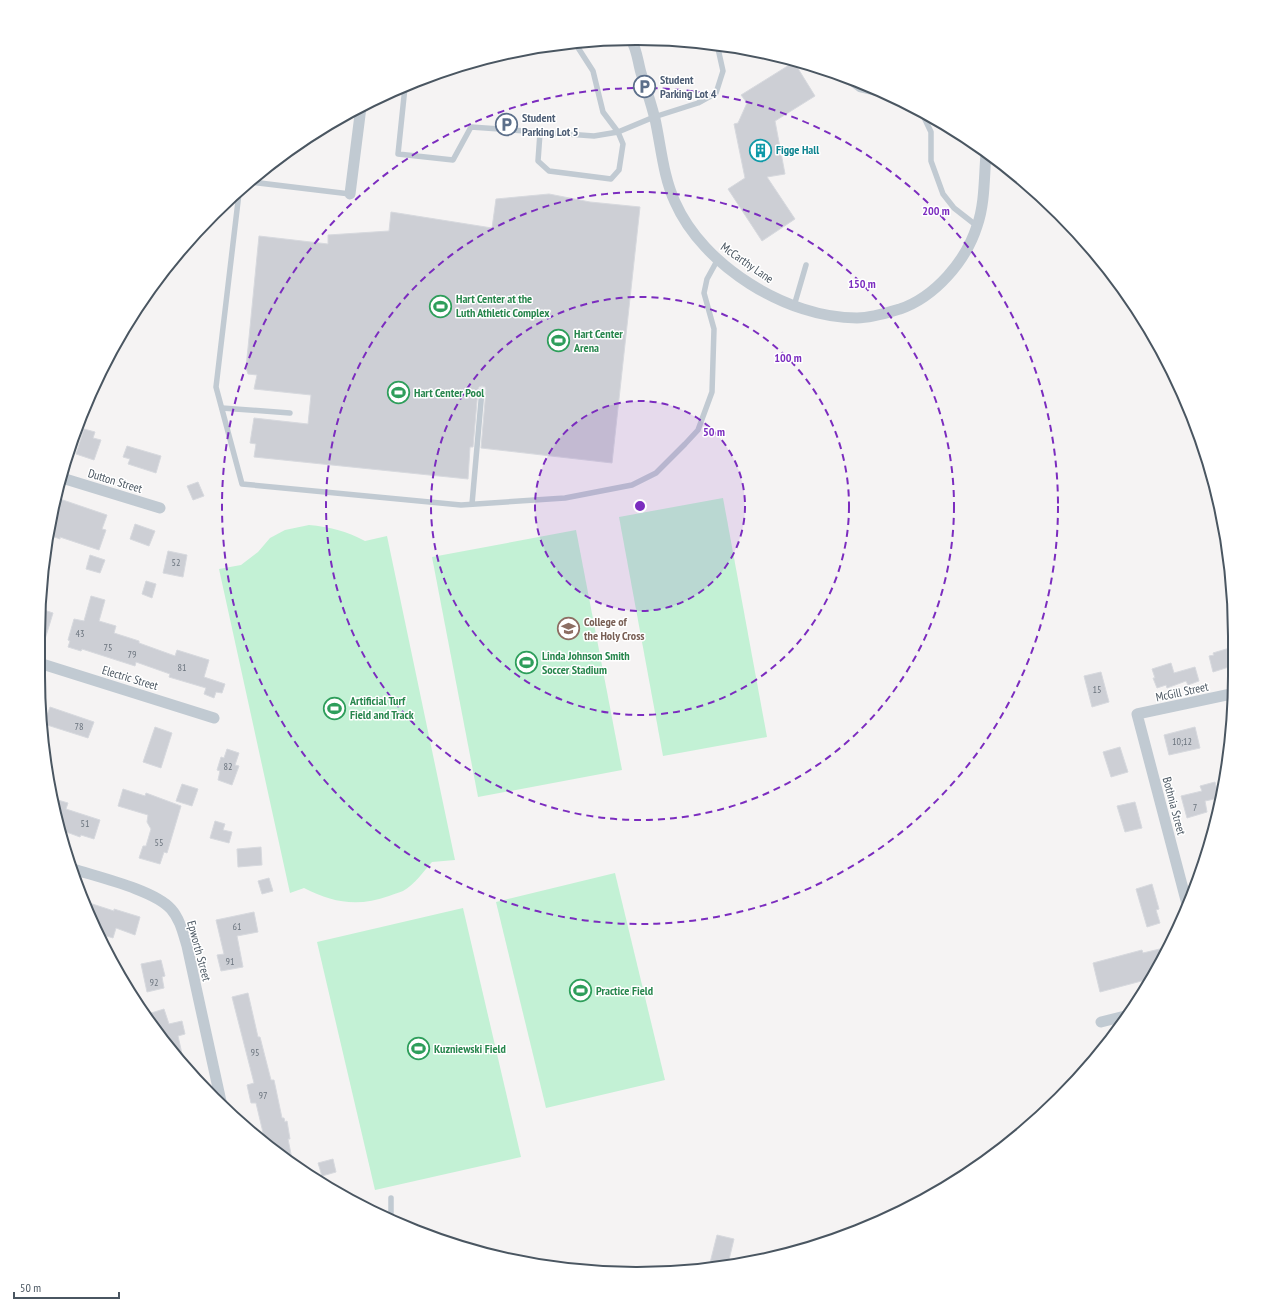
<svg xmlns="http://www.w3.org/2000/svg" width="1273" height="1312" font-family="'PT Sans Narrow',sans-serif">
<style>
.green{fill:#c3f1d5}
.building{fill:#cdcfd5;stroke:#d7d9de}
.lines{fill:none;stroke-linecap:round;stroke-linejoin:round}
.service{stroke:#c1cad2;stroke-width:5.5}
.minor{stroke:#c1cad2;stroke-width:11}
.ring{fill:none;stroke:#7b2cbf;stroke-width:2;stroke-dasharray:7 5}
.labels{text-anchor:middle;stroke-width:3;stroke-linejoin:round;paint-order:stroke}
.number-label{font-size:10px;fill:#6b747e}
.service-label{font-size:12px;font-weight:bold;fill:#4e5e75;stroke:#fff;text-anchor:start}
.culture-label{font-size:12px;font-weight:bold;fill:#0d838f;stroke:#fff;text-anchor:start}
.street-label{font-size:12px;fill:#4a5661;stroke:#fff}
.leisure-label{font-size:12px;font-weight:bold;fill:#27864d;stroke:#fff;text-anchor:start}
.education-label{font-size:12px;font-weight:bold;fill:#785e54;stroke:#fff;text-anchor:start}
.rim{fill:none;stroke:#4a5661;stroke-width:2}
.centre{fill:#7b2cbf;stroke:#fff;stroke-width:2}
.ring-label{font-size:12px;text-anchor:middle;font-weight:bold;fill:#7b2cbf;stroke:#fff;stroke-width:3;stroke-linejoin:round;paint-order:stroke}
</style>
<rect width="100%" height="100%" fill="#f5f3f3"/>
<!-- green -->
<g class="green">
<path d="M723,498L767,737L663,756L619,517Z"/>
<path d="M309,525C330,527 346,531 365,541L387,536L455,860L432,862C423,872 415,884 403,891C399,893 393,894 389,896C358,907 333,903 304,888L290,893L219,569L241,565L258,552L270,538L285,530Z"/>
<path d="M576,530L622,770L478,797L432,557Z"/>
<path d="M615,873L665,1080L546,1108L496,902Z"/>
<path d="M463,908L521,1157L375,1190L317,942Z"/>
</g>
<!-- building -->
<g class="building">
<path d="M794,62L815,96L775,121L785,174L767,177L795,219L762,241L728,189L745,178L734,124L738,123L747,103L741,95Z"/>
<path d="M549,194L590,202L640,207L612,463L481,448L486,390L485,387L482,386L479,387L478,390L473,447H470L468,479L254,457L256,444L250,443L254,418L308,424L311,395L254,389L257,375L248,374L246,368L259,236L328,244V235L389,231L391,212L492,228L496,199Z"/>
<path d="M84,429L95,432L93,438L101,440L94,460L76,454Z"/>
<path d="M127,446L161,456L156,473L128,464L130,459L123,457Z"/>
<path d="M198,482L204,496L193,500L187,486Z"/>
<path d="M57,498L107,515L102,529L106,530L99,550L60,537V539L49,535Z"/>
<path d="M135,524L155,531L149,546L130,539Z"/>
<path d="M168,551L187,555L183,577L163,573Z"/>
<path d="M90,555L105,560L100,573L86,569Z"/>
<path d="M146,581L156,584L152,598L142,594Z"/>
<path d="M91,596L105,600L99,621L116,626L114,633L139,641V643L175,656L177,650L209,660L204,677L225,684L222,693L216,692L214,698L204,694L206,688L169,677L170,674L136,662L135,666L82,649L81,651L68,647L70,641L68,640L74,619L84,621Z"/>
<path d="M41,609L53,613L43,646L39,645Z"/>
<path d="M1233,647L1232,666L1213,672L1209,656L1214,655L1213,653Z"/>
<path d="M1171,663L1174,673L1195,667L1199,681L1188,685L1186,681L1167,688L1166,685L1157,688L1153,678H1155L1152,669Z"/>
<path d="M1101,672L1109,702L1092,707L1084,676Z"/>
<path d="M50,707L94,722L88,738L44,724Z"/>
<path d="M155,727L172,733L161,768L143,762Z"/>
<path d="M1195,727L1200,748L1169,755L1164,735Z"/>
<path d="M1120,747L1128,772L1111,777L1103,752Z"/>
<path d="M227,749L239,753L235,765L239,766L232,785L218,780L220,771L217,770L221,757L224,758Z"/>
<path d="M1215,782L1219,798L1205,801L1207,812L1187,818L1181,796L1202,791L1200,786Z"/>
<path d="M182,784L198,789L192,806L176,801Z"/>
<path d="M123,789L145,796L146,793L181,806L167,853L164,852L160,864L139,858L143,846H146L151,829L147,822L148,815L118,806Z"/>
<path d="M51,798L68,803L66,809L100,820L94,839L81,835L80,837L61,830Z"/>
<path d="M1135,802L1142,828L1125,832L1117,806Z"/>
<path d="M215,821L225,824L223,830L232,832L229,843L210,838Z"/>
<path d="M261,847L262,865L238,867L237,849Z"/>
<path d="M269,878L273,891L262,894L258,881Z"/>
<path d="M1152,884L1159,909L1156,910L1160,923L1147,927L1136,889Z"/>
<path d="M83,901L114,911V909L140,917L135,935L116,928L113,938L100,934Z"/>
<path d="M254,912L258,932L237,936L243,967L221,971L217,955L224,954L216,920Z"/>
<path d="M1168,947L1156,971L1148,974L1149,979L1100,992L1093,963L1142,950L1143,953Z"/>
<path d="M161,960L165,976L162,977L164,988L147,992L141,964Z"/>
<path d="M248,993L258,1037H260L271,1080H274L282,1118H284L285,1122L287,1121L290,1139H288L293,1164L265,1141L256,1103H251L247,1085L254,1083L232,997Z"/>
<path d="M164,1009L169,1024L182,1021L185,1034L178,1036L184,1063L151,1023L148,1014Z"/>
<path d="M333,1159L336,1172L322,1176L318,1163Z"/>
<path d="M717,1235L734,1239L728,1264L709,1267Z"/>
</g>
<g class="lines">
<!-- service -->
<g class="service">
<path d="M575,43L593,71L603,112L618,132L654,117L698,103L716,93L723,71L717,44"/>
<path d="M405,87L398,154L453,160L471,127L594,136L618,132L623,144L619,170L611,179L549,171L538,161L540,133"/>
<path d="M921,111L931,132V161L943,194L954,208L977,226"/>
<path d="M251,182L350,194"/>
<path d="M239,193L216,387L242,484L461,505L565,498L632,485L656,473L685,444L698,430L712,392L714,329L704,293L707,279L718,259"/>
<path d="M794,306L806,265"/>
<path d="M222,408L290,413"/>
<path d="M472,504L482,390"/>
<path d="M391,1198V1220"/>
</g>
<!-- minor -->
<g class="minor">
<path d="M631,40C637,49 638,63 641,73C646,88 651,103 655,119C661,146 663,176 675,202C703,266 787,318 857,318C872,318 887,313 900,309C935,297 966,261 977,226C985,204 984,177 986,154"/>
<path d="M853,81L861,87L874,90"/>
<path d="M350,194L361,107"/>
<path d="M62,478L160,508"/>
<path d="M39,663L214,718"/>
<path d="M73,869C98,877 154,890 171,909C180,919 183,933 187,946L222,1106"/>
<path d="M1187,904L1137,714L1231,694"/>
<path d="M1101,1022L1125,1016"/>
</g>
</g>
<!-- distance rings -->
<circle cx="640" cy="506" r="105" fill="#7b2cbf" fill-opacity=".12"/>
<g class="ring">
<circle cx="640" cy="506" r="105"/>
<circle cx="640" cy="506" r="209"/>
<circle cx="640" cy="506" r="314"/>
<circle cx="640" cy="506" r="418"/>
</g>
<!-- icons -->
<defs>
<symbol id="parking-ring" viewBox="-11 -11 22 22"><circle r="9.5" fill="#fff" stroke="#5c6f8a" stroke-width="1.5"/><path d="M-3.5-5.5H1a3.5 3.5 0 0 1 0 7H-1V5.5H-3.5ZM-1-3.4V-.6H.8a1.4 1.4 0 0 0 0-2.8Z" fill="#5c6f8a"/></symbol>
<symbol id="building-ring" viewBox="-11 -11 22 22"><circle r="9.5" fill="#fff" stroke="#0f9aa8" stroke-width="1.5"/><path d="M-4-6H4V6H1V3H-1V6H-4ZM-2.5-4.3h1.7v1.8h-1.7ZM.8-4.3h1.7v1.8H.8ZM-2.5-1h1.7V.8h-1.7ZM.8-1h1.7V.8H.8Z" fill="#0f9aa8"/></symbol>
<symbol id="stadium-ring" viewBox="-11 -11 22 22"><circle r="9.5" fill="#fff" stroke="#2e9e5b" stroke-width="1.5"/><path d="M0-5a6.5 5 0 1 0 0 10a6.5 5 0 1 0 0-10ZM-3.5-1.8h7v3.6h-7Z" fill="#2e9e5b"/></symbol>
<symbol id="university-ring" viewBox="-11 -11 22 22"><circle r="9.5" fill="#fff" stroke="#8d6e63" stroke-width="1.5"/><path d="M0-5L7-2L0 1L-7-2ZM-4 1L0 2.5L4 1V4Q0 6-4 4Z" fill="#8d6e63"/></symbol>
</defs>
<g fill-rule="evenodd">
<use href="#parking-ring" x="632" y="74" width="25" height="25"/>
<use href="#parking-ring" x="494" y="112" width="25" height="25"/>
<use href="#building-ring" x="748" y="138" width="25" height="25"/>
<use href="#stadium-ring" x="428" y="294" width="25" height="25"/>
<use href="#stadium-ring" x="546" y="328" width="25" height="25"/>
<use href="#stadium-ring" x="386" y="380" width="25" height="25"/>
<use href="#university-ring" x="556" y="616" width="25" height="25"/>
<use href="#stadium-ring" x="514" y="650" width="25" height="25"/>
<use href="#stadium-ring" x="322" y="696" width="25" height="25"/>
<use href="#stadium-ring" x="568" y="978" width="25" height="25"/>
<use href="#stadium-ring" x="406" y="1036" width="25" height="25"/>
</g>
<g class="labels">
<!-- number labels -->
<g class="number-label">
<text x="176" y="566">52</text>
<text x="80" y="637">43</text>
<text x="108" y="651">75</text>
<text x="132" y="658">79</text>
<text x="182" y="671">81</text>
<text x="1097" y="693">15</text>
<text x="79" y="730">78</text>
<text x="1182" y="745">10;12</text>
<text x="228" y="770">82</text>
<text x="1195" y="811">7</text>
<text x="85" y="827">51</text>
<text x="159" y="846">55</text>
<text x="237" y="930">61</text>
<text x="230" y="965">91</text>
<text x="154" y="986">92</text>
<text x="255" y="1056">95</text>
<text x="263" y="1099">97</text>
</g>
<!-- service labels -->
<g class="service-label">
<text x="660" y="84">Student<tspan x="660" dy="14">Parking Lot 4</tspan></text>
<text x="522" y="122">Student<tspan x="522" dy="14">Parking Lot 5</tspan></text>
</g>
<!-- culture labels -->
<g class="culture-label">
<text x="776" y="154">Figge Hall</text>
</g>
<!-- street labels -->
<g class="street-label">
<text transform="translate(747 263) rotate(35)" y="4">McCarthy Lane</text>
<text transform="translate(115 481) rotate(17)" y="4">Dutton Street</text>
<text transform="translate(130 678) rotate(17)" y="4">Electric Street</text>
<text transform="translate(1182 692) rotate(-12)" y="4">McGill Street</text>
<text transform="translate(1174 806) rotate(75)" y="4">Bothnia Street</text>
<text transform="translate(199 951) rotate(75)" y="4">Epworth Street</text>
</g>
<!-- leisure labels -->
<g class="leisure-label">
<text x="456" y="303">Hart Center at the<tspan x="456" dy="14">Luth Athletic Complex</tspan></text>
<text x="574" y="338">Hart Center<tspan x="574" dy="14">Arena</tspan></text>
<text x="414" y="397">Hart Center Pool</text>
<text x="542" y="660">Linda Johnson Smith<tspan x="542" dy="14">Soccer Stadium</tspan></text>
<text x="350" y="705">Artificial Turf<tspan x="350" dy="14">Field and Track</tspan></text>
<text x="596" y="995">Practice Field</text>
<text x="434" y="1053">Kuzniewski Field</text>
</g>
<!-- education labels -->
<g class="education-label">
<text x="584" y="626">College of<tspan x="584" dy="14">the Holy Cross</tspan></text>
</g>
</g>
<!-- crop -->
<path d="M0 0H1273V1312H0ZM636 45H637A591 591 0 0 1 1228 636V676A591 591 0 0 1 637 1267H636A591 591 0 0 1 45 676V636A591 591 0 0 1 636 45Z" fill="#fff" fill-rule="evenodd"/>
<path class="rim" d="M636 45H637A591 591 0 0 1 1228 636V676A591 591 0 0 1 637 1267H636A591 591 0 0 1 45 676V636A591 591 0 0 1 636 45Z"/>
<circle cx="640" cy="506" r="6" class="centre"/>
<g class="ring-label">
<text x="936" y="215">200 m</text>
<text x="862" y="288">150 m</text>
<text x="788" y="362">100 m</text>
<text x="714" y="436">50 m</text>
</g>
<!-- scale -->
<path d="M14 1292v6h105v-6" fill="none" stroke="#4a5661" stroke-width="2"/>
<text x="20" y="1292" font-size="12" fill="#4a5661" stroke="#ffffff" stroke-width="3" paint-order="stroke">50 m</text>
</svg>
